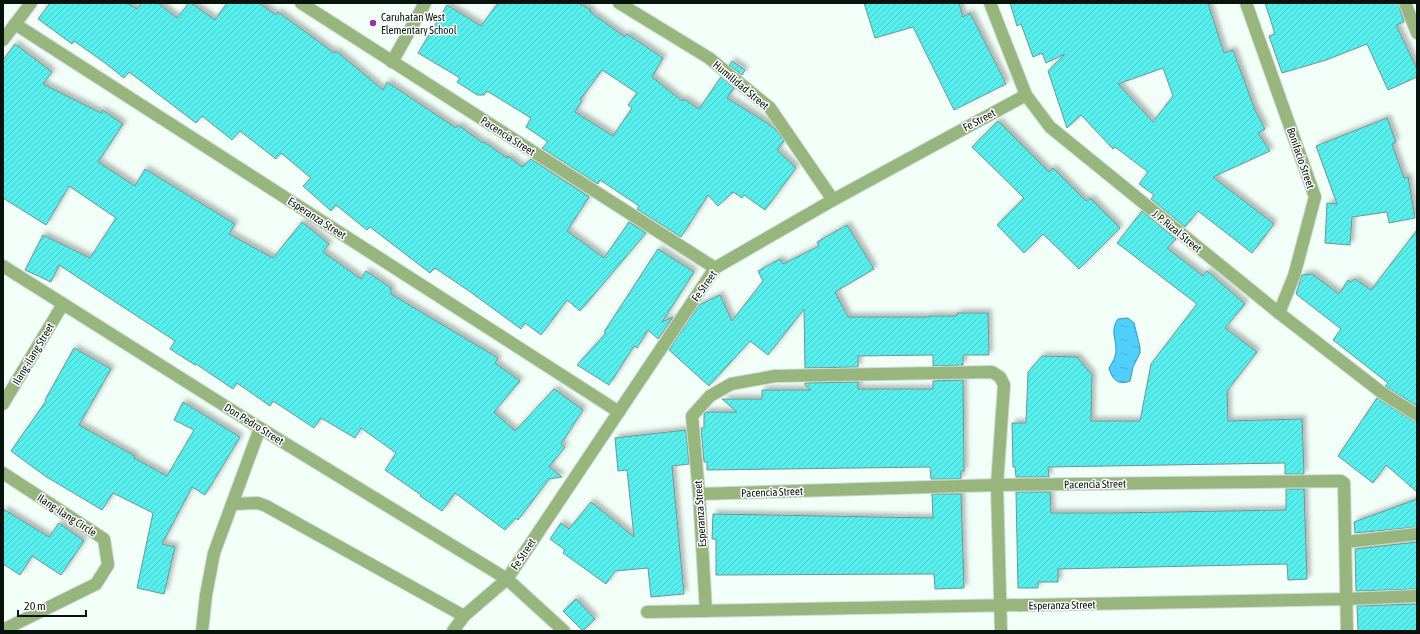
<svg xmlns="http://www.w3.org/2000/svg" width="1420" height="634" font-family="'Asap Condensed',sans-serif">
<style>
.water{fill:url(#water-ripples);stroke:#3a97b4}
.building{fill:url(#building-hatch);stroke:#709493;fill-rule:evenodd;filter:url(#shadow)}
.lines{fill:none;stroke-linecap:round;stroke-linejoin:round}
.minor-casing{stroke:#cdd9d2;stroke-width:14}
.minor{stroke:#98b57d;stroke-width:12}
.poi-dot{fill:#8f37a3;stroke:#fff;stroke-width:1.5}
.labels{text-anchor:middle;stroke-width:3;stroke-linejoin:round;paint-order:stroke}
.poi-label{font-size:11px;fill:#08130d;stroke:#fff;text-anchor:start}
.street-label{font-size:11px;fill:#08130d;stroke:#fff}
</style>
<defs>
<pattern id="water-ripples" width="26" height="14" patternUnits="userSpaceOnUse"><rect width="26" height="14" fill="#50cffc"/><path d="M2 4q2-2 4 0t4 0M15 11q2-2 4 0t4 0" fill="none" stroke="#44b1d7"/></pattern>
<pattern id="building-hatch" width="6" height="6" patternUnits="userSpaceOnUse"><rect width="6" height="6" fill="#56efed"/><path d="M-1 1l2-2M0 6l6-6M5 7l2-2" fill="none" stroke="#49ccca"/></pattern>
<filter id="shadow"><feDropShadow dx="3.5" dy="-3.5" stdDeviation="2" flood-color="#0004"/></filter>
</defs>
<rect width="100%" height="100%" fill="#f2fff8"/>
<!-- water -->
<path class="water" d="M1128,318L1134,323L1140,347V353L1133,367L1130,381C1118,386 1112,379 1109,368C1112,363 1116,357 1116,350C1116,338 1110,330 1118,319Z"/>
<!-- building -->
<g class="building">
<path d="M50,3H127L137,9L142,3H158L177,18L189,3H191L215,20L227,3H259L276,15L278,12L334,53L336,51L383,90L387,82L456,128L458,125L483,143L484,142L507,158L508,156L522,167L531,159L589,197L567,231L604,258L629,222L646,233L580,311L567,300L541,335L525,323L521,329L469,291L435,268L430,273L370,227L367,230L336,205L331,211L303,186L311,178L281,153L276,159L240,131L232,140L202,116L196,123L129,72L124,78L105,63L74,41L72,44L38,19Z"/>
<path d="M498,3H578L591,10L590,12L625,37L627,34L663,58L652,77L682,101L684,99L699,109L721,77L734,88L727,98L767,123L776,130L784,141L777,150L796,168L765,210L744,195L742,198L733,192L718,206L708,195L681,237L637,209L639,206L600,180L598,184L542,148L548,142L526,127L531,118L487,91L484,95H477L457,82L460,78L418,53L447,5L481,26ZM602,70L637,93L628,105L632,108L613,136L575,112L582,101L580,100Z"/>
<path d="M864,3H959L963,17L970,13L1006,84L954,110L913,27L875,38Z"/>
<path d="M1010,3H1208L1224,53L1233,50L1255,110L1265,129L1258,133L1270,151L1213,177L1274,224L1252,253L1198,211L1185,227L1151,199L1154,195L1139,184L1148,172L1115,147L1113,149L1081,115L1067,128L1048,71L1065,54L1046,63L1042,53L1033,57L1021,24L1017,26ZM1163,68L1173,96L1153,122L1118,84Z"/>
<path d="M1265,3H1398L1404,22L1396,25L1417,69V77L1388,90L1367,44L1326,60L1282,73L1269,36L1275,34Z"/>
<path d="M15,44L52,72L43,84L101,113L102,110L123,124L98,162L135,186L145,169L235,224L229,234L273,258L302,222L329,244L323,252L361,279L366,271L391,288V294L498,358L495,363L520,381L494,412L515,431L554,389L583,410L561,444L565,447L549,467L562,477L549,479L518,520L516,518L505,530L455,493L442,511L420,496L421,495L385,470L396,453L361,428L355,438L321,418L314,428L273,401L270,406L237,383L233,389L196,364L195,365L170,349L175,341L59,265L51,282L25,270L43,235L90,258L116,218L69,186L46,225L3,198V60Z"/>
<path d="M732,61L745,70L742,75L729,65Z"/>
<path d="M1387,118L1396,142L1392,144L1404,178L1408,177L1415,218L1389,223L1387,212L1352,217L1350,245L1325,243L1327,203L1337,204L1316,146Z"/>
<path d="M998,121L1049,172L1053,168L1086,201L1090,198L1120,228L1079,269L1043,234L1024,253L997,225L1024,198L972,147Z"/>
<path d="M1142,211L1176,239L1167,248L1203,276L1207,271L1245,304L1225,328L1257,352L1227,391L1228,421L1302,419L1304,474H1285V463L1048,467L1049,477H1016L1015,467H1013L1012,423H1026L1028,372L1042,356L1077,357L1092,375L1091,421H1140L1151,364L1197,304L1117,243Z"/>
<path d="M847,225L874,269L835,292L848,317H929V316H957V313H988L989,355H963V365L933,366V355L858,356V367L805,368L804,309L768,355L750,341L709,386L669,350L699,305L720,295L732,321L763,281L758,271L780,259L783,264L819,246L817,242Z"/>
<path d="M1417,230V406L1385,386L1388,383L1333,340L1341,329L1296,294L1302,275L1312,274L1339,294L1348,280L1351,282L1355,279L1371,290Z"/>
<path d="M658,249L694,272L662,322L673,317L658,339L648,330L637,348L634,346L609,385L577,365L606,333L604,332Z"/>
<path d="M74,348L111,369L79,425L135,456L134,458L167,476L194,430L174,420L183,402L240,437L205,495L192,487L162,544L175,547L164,594L137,588L153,513L113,493L102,510L45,476L11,451L46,401L45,400Z"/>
<path d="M963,380L964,471H961V479H931L930,467L707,470V462H704L701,428H704V414L706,412H737L722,399H762V390H811L805,385V383L858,382V389H933V381Z"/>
<path d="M1377,398L1413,421L1417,422V492L1386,465L1373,483L1338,456Z"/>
<path d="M686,430L689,464L672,466L684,594L651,597L648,568L615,571L606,584L563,553L565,550L550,539L561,523L569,529L591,502L634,537L627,470L618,471L615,438Z"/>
<path d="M1286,489H1304L1307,579L1288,580L1287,564L1058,569V582H1038V588H1018L1016,492H1050L1051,513H1113L1286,510Z"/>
<path d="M932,494H961L964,588L935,589L934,574L716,575V539H712L713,514L933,518Z"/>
<path d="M1417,499V527L1355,533L1354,522Z"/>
<path d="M3,509L49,537L59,523L84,541L61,575L32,556L20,575L3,564Z"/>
<path d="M1417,542V589L1356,591L1355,549Z"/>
<path d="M576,599L595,619L583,631L563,611Z"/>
<path d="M1417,604V631H1358L1357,606Z"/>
</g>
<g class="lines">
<defs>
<g id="minor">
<path d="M301,3L715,268"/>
<path d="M619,3L709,58L770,108L833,200"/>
<path d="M990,3L1026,95L1050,127L1279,313L1381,392L1417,415"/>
<path d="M1246,3L1315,197L1294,276L1279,313"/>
<path d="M1405,3L1417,33"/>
<path d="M15,24L619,412"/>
<path d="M3,40L31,3"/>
<path d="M392,62L425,3"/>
<path d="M3,266L260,428L507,579L564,631"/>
<path d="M3,404L63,304"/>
<path d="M3,473L104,539L108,565L96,584L3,630"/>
<path d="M699,494L997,485L1341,481L1344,483L1347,631"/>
<path d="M232,504L258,503L266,506L464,616"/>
<path d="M1346,542L1417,534"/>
<path d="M706,611L699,494L692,416L710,396L731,384L775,376L992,372L1000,377L1004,385L997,485L1001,631"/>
<path d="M647,612L1347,599L1417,596"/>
<path d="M202,631L206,595L214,553L260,428"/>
<path d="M453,631L464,616L507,579L715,268L833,200L1026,95"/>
</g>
</defs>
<!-- minor casing -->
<use href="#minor" class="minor-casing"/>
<!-- minor -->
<use href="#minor" class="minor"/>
</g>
<!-- markers -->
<circle class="poi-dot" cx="373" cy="23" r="4"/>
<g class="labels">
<!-- poi labels -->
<g class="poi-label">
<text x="381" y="21">Caruhatan West<tspan x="381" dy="13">Elementary School</tspan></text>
</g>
<!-- street labels -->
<g class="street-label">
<text transform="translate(741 85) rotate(40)" y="4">Humilidad Street</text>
<text transform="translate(979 120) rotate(-28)" y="4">Fe Street</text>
<text transform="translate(508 136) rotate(33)" y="4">Pacencia Street</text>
<text transform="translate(1301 158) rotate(71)" y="4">Bonifacio Street</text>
<text transform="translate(317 218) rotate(33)" y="4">Esperanza Street</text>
<text transform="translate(1177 231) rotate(39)" y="4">J. P. Rizal Street</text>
<text transform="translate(704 286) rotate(-55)" y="4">Fe Street</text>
<text transform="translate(33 354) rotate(-59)" y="4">Ilang-ilang Street</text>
<text transform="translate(254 424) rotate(32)" y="4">Don Pedro Street</text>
<text transform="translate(1095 484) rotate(-1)" y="4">Pacencia Street</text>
<text transform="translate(772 492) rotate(-2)" y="4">Pacencia Street</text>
<text transform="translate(700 514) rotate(-94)" y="4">Esperanza Street</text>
<text transform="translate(67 515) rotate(33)" y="4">Ilang-ilang Circle</text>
<text transform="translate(523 554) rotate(-56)" y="4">Fe Street</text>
<text transform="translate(1062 605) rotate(-1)" y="4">Esperanza Street</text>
</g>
</g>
<!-- border -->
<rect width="1420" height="634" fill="none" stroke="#08130d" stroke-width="8"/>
<!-- scale -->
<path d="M18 610v6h68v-6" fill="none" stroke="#08130d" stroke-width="2"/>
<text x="24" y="610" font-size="12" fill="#08130d" stroke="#ffffff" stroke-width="3" paint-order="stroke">20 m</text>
</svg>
